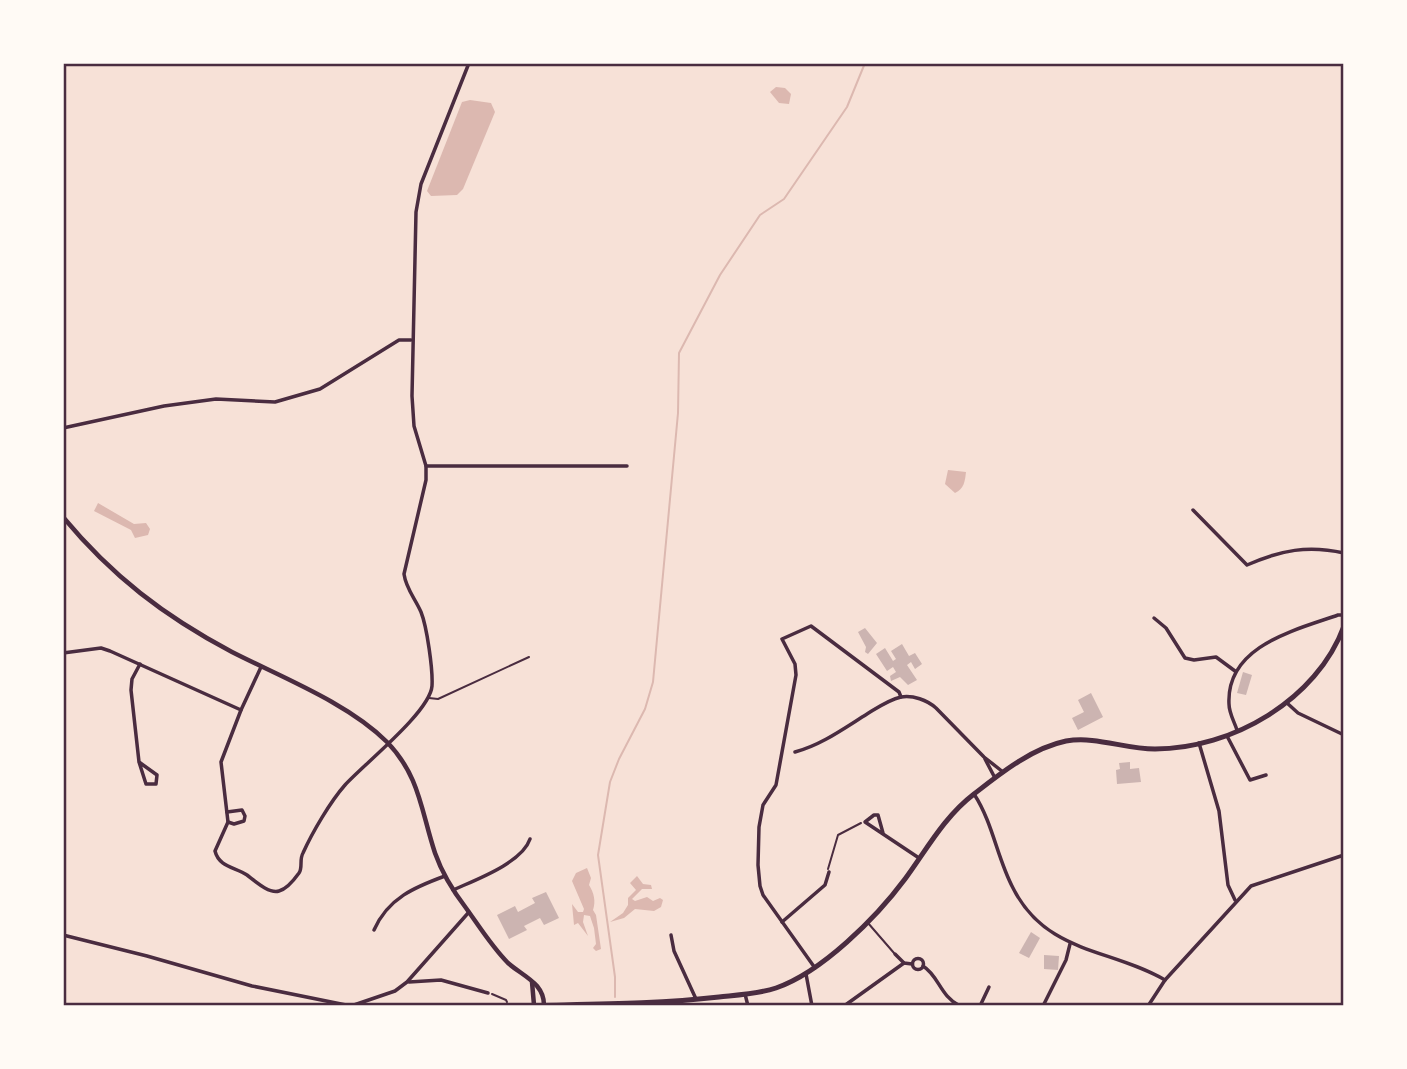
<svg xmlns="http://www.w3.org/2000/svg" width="1407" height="1069" font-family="Mulish,sans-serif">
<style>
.water{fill:#dcb8b0}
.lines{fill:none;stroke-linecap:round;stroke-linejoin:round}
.stream{stroke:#dcb8b0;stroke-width:2}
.building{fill:#ccb4b1}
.path{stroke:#4a2c40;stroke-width:2}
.service{stroke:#4a2c40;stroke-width:2}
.minor{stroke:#4a2c40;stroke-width:3.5}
.tertiary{stroke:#4a2c40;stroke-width:4.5}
.secondary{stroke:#4a2c40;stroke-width:5}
.neatline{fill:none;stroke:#4a2c40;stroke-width:2.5}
</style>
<rect width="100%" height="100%" fill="#f7e1d7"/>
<!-- water -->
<g class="water">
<path d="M776,87L785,88L791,94L789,104L779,103L770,92Z"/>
<path d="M470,100L491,103L495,112L463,189L457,195L431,196L427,191L462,102Z"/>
<path d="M948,470L966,472C965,481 964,489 955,493L945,484Z"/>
<path d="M98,503L134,524L146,523L150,529L148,535L135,538L131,530L94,511Z"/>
<path d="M587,868L591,878L589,885C594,893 596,901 593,910L596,915L601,949L596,951L593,948L596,944L594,928L590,916L584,915L583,922L588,936L578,923L574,925L572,904L578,912H583L584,909L572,881L576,873Z"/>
<path d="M637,876L643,884L651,885L652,889H642L632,899L635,901L647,897L653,901L660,898L663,900L661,907L654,911L635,909L624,918L610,922L623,913L628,905V898L636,890L630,883Z"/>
</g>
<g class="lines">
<!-- stream -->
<path class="stream" d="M615,997V977L598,855L610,782L619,759L645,709L653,682L678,413L679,353L720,275L760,215L784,199L847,107L865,63"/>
</g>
<!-- building -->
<g class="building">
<path d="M865,628L877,643L868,654L865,652L866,647L858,632Z"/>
<path d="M902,644L909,656L915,653L922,664L915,669L911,662L907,665L917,680L908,685L900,677L891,681L890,676L896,672L893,667L887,671L876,654L885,648L893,661L896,659L891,651Z"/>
<path d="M1243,672L1252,675L1246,695L1237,693Z"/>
<path d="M1091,693L1103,717L1078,730L1072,718L1084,712L1078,700Z"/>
<path d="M1130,762V769L1139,768L1141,782L1117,784L1116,770L1120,769L1119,763Z"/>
<path d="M546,892L559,918L544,925L540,918L524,926L527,930L509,939L497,915L515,906L518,912L535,903L532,898Z"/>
<path d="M1031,932L1040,938L1029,958L1019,953Z"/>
<path d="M1044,955L1059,956L1058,970L1044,969Z"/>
</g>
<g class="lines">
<!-- path -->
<g class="path">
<path d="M828,869L838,835L861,823"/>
<path d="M492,994L506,1000L507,1002"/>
</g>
<!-- service -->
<g class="service">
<path d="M429,698L438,699L529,657"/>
<path d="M868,923L894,953"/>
</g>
<!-- minor -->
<g class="minor">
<path d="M63,428L164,406L216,399L275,402L320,389L399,340H411"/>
<path d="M426,466H627"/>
<path d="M1193,510L1247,565C1281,550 1308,545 1344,553"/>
<path d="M1154,618L1166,628L1185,658L1194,660L1216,657L1235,671"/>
<path d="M63,653L101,648L110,651L241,710"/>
<path d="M261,667L241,710L221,762L228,822L215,851C219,867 235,867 247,875C255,881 269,894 279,891C287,889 294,880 299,873C303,867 299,860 303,853C312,833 330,802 345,785C364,764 430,712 432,686C433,670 427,627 421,612C415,598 406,589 404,574L426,480V466L414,426L412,396L416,212L421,184L469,63"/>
<path d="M1287,703L1298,713L1344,735"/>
<path d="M1237,730C1234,721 1229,713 1229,704C1226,646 1295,630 1338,615H1344"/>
<path d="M1227,736L1250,780L1266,775"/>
<path d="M1199,743L1219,811L1228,885L1235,900"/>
<path d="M795,752C821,745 843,729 867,714C877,708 888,700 901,697C913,695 927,700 936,708L984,757L1003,772"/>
<path d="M985,759L995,778"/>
<path d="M139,762L157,775L156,784H146L139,762L131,690L132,679L140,664"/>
<path d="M974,794C993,823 997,858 1013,888C1046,954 1110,948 1165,980"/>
<path d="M227,812L242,810L245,816L244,821L234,824L228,822"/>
<path d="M883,833L878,815H874L865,822L919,858"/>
<path d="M453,890C475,880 522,863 530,839"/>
<path d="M782,922L825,885L829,872"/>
<path d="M374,930C388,898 415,887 445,876"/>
<path d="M63,935L147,956L252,986L351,1006"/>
<path d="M671,935L674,951L696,999"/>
<path d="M895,954L904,963L912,964"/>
<circle cx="918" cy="964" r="5.5"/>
<path d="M923,966C939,976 940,996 960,1006"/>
<path d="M815,968L763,895L760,886L758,865L759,827L763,805L776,785L796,675L795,664L782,639L811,626L899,692L901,697"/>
<path d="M806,974L812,1006"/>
<path d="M409,982L441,980L488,993"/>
<path d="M745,994L748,1006"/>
<path d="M351,1006L395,991L407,982L469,912"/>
<path d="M844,1006L904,963"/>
<path d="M980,1006L989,987"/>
<path d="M1043,1006L1066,960L1070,944"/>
<path d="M1148,1006L1165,980L1251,886L1344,855"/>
</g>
<!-- tertiary -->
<g class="tertiary">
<path d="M63,517C112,576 164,616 232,652C281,677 348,703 387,742C420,776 421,811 435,853C442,873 453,891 466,908C479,926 492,947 508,963C517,971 529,977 537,986C542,992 544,998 544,1005"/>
<path d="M532,982L534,1005"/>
</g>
<!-- secondary -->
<path class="secondary" d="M513,1006C582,1004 650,1005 719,997C738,995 758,994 776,988C822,972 876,918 905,879C927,849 944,817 974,794C1001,773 1032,748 1066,741C1097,736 1124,749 1155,749C1232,749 1317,700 1344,626"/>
</g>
<!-- border -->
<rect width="1407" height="1069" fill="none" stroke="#fffaf5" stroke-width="130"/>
<rect x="65" y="65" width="1277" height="939" class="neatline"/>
</svg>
